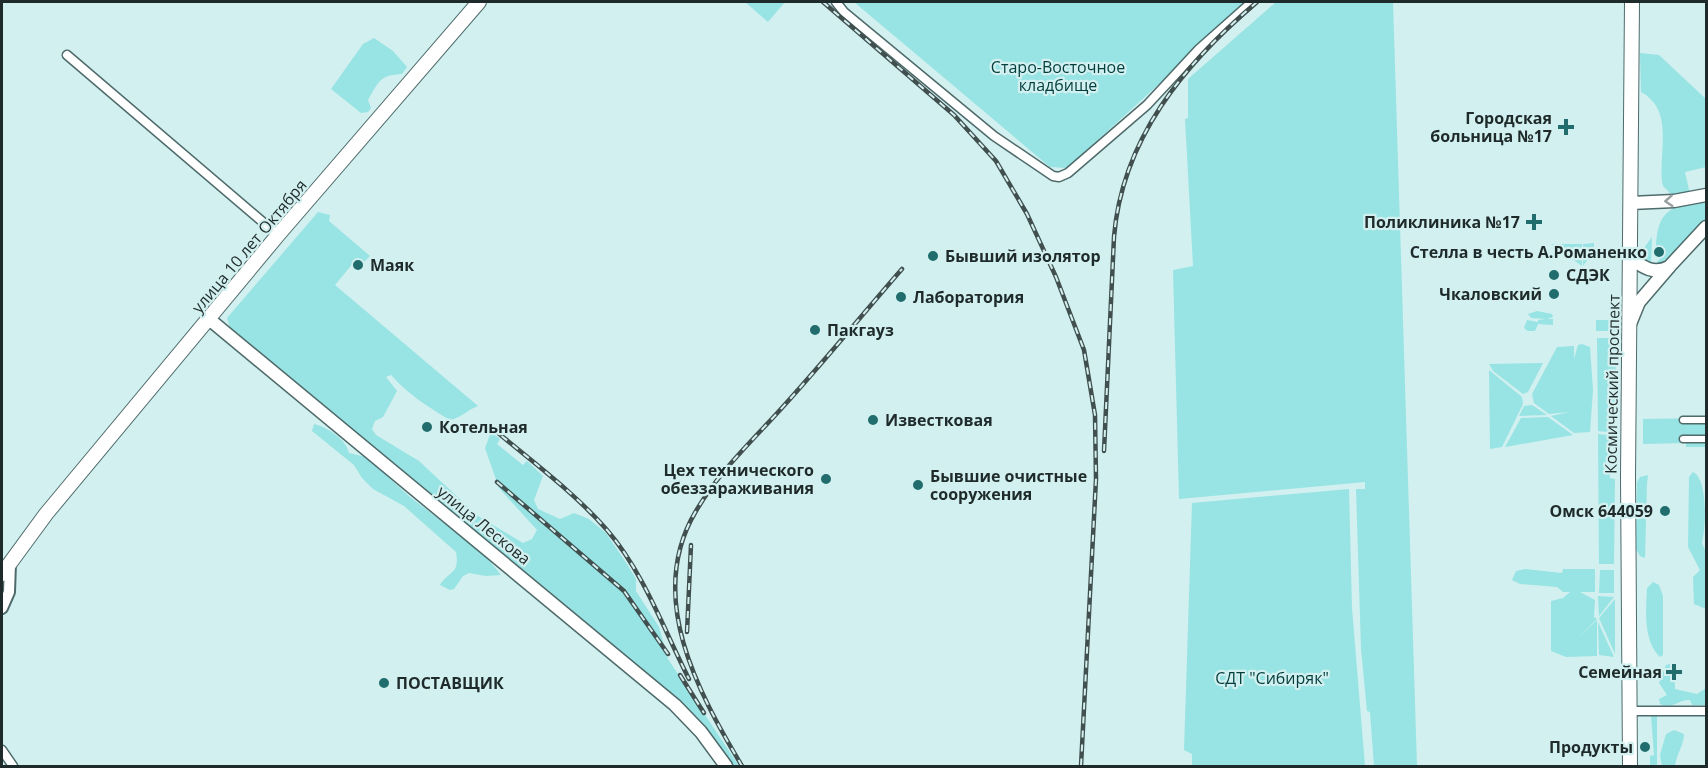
<svg xmlns="http://www.w3.org/2000/svg" width="1708" height="768" font-family="'Open Sans',sans-serif">
<style>
.green{fill:#98e3e3}
.lines{fill:none;stroke-linecap:round;stroke-linejoin:round}
.pedestrian-casing{stroke:#4f6a6a;stroke-width:9}
.minor-casing{stroke:#4f6a6a;stroke-width:11}
.tertiary-casing{stroke:#4f6a6a;stroke-width:14}
.secondary-casing{stroke:#4f6a6a;stroke-width:15}
.primary-casing{stroke:#4f6a6a;stroke-width:16}
.pedestrian{stroke:#fff;stroke-width:6}
.minor{stroke:#fff;stroke-width:8}
.tertiary{stroke:#fff;stroke-width:10}
.secondary{stroke:#fff;stroke-width:12}
.primary{stroke:#fff;stroke-width:14}
.rail-casing{stroke:#414f4f;stroke-width:4.5}
.rail{stroke:#d2f0f0;stroke-width:2;stroke-dasharray:7;stroke-linecap:butt}
.oneway{stroke:#9a9f9f}
.poi-dot{fill:#216d6d;stroke:#d2f0f0;stroke-width:2}
.labels{text-anchor:middle;stroke-width:4.5;stroke-linejoin:round;paint-order:stroke}
.park-label{font-size:16px;fill:#033d3d;stroke:#d2f0f0}
.poi-label{font-size:16px;font-weight:bold;fill:#1f2a2a;stroke:#d2f0f0;text-anchor:start}
.street-label{font-size:16px;fill:#1f2a2a;stroke:#d2f0f0}
</style>
<rect width="100%" height="100%" fill="#d2f0f0"/>
<!-- green -->
<g class="green">
<path d="M745,2H785L768,22Z"/>
<path d="M854,2H1249L1067,168L1050,167Z"/>
<path d="M1276,2H1393L1417,766H1374L1370,712L1367,711L1361,649L1356,489H1365V482L1179,499L1173,270L1193,266L1185,119L1188,118V79Z"/>
<path d="M374,38L393,51L407,67L402,74C380,75 379,81 368,100L371,108L368,112L361,113L331,89L363,44Z"/>
<path d="M1640,53L1659,55L1706,99V167L1685,172L1690,194L1674,197L1663,186C1657,155 1676,111 1641,92Z"/>
<path d="M1706,201V222L1659,268L1657,262L1665,254L1656,248C1657,210 1671,205 1706,201Z"/>
<path d="M318,212L330,215L329,221L370,256L360,266L354,262L335,285L478,406C467,410 461,418 450,420C428,407 409,395 391,375L386,377L397,391L383,417L375,421L372,429L376,435L419,461L478,516L523,543L532,539L537,530L499,488L485,448L491,432L500,439L497,444L523,465L527,461L543,476L534,500L538,509L560,519L574,513L589,519L606,533L627,564L636,579V591L659,627L668,659L739,766H729L716,746L232,334L227,318Z"/>
<path d="M1652,237L1651,263L1647,266L1642,260L1641,252Z"/>
<path d="M1594,243V251L1583,266V244Z"/>
<path d="M1551,244H1582V266Z"/>
<path d="M1537,311L1552,314L1553,317L1547,319H1553V325L1538,324L1535,331H1528L1524,328L1527,320L1538,322V320L1546,319L1531,318L1528,314Z"/>
<rect x="1596" y="320" width="19" height="11"/>
<path d="M1597,338H1616L1615,433L1598,431Z"/>
<path d="M1582,344L1590,347L1593,390L1590,432L1574,433L1551,416L1569,412L1549,414L1534,403L1532,394L1557,347L1574,346V359L1578,345Z"/>
<path d="M1543,363L1528,392L1523,394L1493,371L1489,364Z"/>
<path d="M1489,370L1522,397L1523,404L1502,447L1490,449Z"/>
<path d="M1532,405L1547,415L1519,416L1524,406Z"/>
<path d="M1548,417L1573,435L1505,447L1521,418Z"/>
<path d="M1706,418V447H1686V443L1643,444V419Z"/>
<path d="M314,424C327,427 346,439 349,453L366,457L410,497L483,553L501,575L486,576L469,573L463,576L454,589L450,590L440,585C449,570 460,575 456,552L404,506L373,489L362,478L354,465L312,431Z"/>
<path d="M1598,434L1609,435L1610,478L1615,479L1614,564H1599Z"/>
<path d="M1693,472C1708,479 1706,526 1702,543L1706,552V609L1694,604L1693,577L1700,570L1688,547L1689,477Z"/>
<path d="M1648,475L1647,484L1645,558L1640,556L1636,549L1637,482L1640,477Z"/>
<path d="M1349,489L1352,608L1365,766H1192V754L1184,750L1192,503Z"/>
<path d="M1525,569L1562,573L1563,569H1595V592H1580L1595,600L1594,617L1597,619L1577,639L1597,620V656L1566,657L1551,651V601L1563,598L1570,592H1563L1557,587L1520,584L1512,580L1516,571Z"/>
<path d="M1600,570H1614V593H1599Z"/>
<path d="M1653,582L1659,585L1663,596V655L1660,657C1643,641 1646,610 1647,588Z"/>
<path d="M1598,596L1614,597L1599,616Z"/>
<path d="M1615,599V654L1599,618Z"/>
<path d="M1598,622L1614,657L1599,655Z"/>
<path d="M1670,664L1674,666L1675,689L1697,694L1706,688V705H1692L1690,700C1678,699 1673,710 1660,704L1659,699L1667,695L1659,683L1666,665Z"/>
<path d="M1651,716H1657V766H1650V756L1654,755Z"/>
<path d="M1674,730L1684,734C1684,745 1676,755 1675,766H1662L1660,755L1666,734Z"/>
</g>
<g class="lines">
<defs>
<g id="pedestrian">
<path d="M1683,420H1706"/>
<path d="M1683,439H1706"/>
</g>
<g id="minor">
<path d="M836,2L844,12L994,136L1053,176L1059,177L1068,173L1147,105L1199,49L1252,2"/>
<path d="M67,55L278,235"/>
<path d="M1630,711H1706"/>
<path d="M2,750L13,766"/>
</g>
<path id="tertiary" d="M2,608L9,592L10,563"/>
<g id="secondary">
<path d="M1631,203L1674,201L1706,195"/>
<path d="M1630,258C1643,267 1653,275 1669,267L1706,227"/>
<path d="M209,319L675,705L701,732L726,766"/>
<path d="M1630,324L1639,302L1669,267"/>
</g>
<g id="primary">
<path d="M2,574L46,514L278,235L479,2"/>
<path d="M1630,766L1628,476L1632,2"/>
</g>
</defs>
<!-- pedestrian casing -->
<use href="#pedestrian" class="pedestrian-casing"/>
<!-- minor casing -->
<use href="#minor" class="minor-casing"/>
<!-- tertiary casing -->
<use href="#tertiary" class="tertiary-casing"/>
<!-- secondary casing -->
<use href="#secondary" class="secondary-casing"/>
<!-- primary casing -->
<use href="#primary" class="primary-casing"/>
<!-- pedestrian -->
<use href="#pedestrian" class="pedestrian"/>
<!-- minor -->
<use href="#minor" class="minor"/>
<!-- tertiary -->
<use href="#tertiary" class="tertiary"/>
<!-- secondary -->
<use href="#secondary" class="secondary"/>
<!-- primary -->
<use href="#primary" class="primary"/>
<defs>
<g id="rail">
<path d="M823,2L954,115L996,161L1027,214L1056,277L1084,350L1095,415L1096,479L1081,766"/>
<path d="M491,427C530,460 574,492 607,530C644,573 664,630 689,679"/>
<path d="M1104,451L1114,237C1122,139 1184,64 1257,2"/>
<path d="M497,482L624,591L668,654"/>
<path d="M687,632L691,545"/>
<path d="M680,675L704,713"/>
<path d="M742,766C698,692 645,596 696,511C718,473 750,443 780,410C822,364 861,316 902,269"/>
</g>
</defs>
<!-- rail casing -->
<use href="#rail" class="rail-casing"/>
<!-- rail -->
<use href="#rail" class="rail"/>
</g>
<!-- one-way arrows -->
<defs><path id="oneway-chevron" d="M-2-3.5L2.5 0L-2 3.5" fill="none" stroke-width="1.6" stroke-linecap="round" stroke-linejoin="round" transform="scale(1.5)"/></defs>
<use class="oneway" href="#oneway-chevron" transform="translate(1669 201) rotate(176)"/>
<!-- markers -->
<g class="poi-dot">
<path d="M1563 118h6v6h6v6h-6v6h-6v-6h-6v-6h6z"/>
<path d="M1531 213h6v6h6v6h-6v6h-6v-6h-6v-6h6z"/>
<circle cx="1659" cy="252" r="6"/>
<circle cx="933" cy="256" r="6"/>
<circle cx="358" cy="265" r="6"/>
<circle cx="1554" cy="275" r="6"/>
<circle cx="1554" cy="294" r="6"/>
<circle cx="901" cy="297" r="6"/>
<circle cx="815" cy="330" r="6"/>
<circle cx="873" cy="420" r="6"/>
<circle cx="427" cy="427" r="6"/>
<circle cx="826" cy="479" r="6"/>
<circle cx="918" cy="485" r="6"/>
<circle cx="1665" cy="511" r="6"/>
<path d="M1671 663h6v6h6v6h-6v6h-6v-6h-6v-6h6z"/>
<circle cx="384" cy="683" r="6"/>
<circle cx="1645" cy="747" r="6"/>
</g>
<g class="labels">
<!-- park labels -->
<g class="park-label">
<text x="1058" y="73">Старо-Восточное<tspan x="1058" dy="18">кладбище</tspan></text>
<text x="1272" y="684">СДТ "Сибиряк"</text>
</g>
<!-- poi labels -->
<g class="poi-label">
<text x="1552" y="124" text-anchor="end">Городская<tspan x="1552" dy="18">больница №17</tspan></text>
<text x="1520" y="228" text-anchor="end">Поликлиника №17</text>
<text x="1647" y="258" text-anchor="end">Стелла в честь А.Романенко</text>
<text x="945" y="262">Бывший изолятор</text>
<text x="370" y="271">Маяк</text>
<text x="1566" y="281">СДЭК</text>
<text x="1542" y="300" text-anchor="end">Чкаловский</text>
<text x="913" y="303">Лаборатория</text>
<text x="827" y="336">Пакгауз</text>
<text x="885" y="426">Известковая</text>
<text x="439" y="433">Котельная</text>
<text x="814" y="476" text-anchor="end">Цех технического<tspan x="814" dy="18">обеззараживания</tspan></text>
<text x="930" y="482">Бывшие очистные<tspan x="930" dy="18">сооружения</tspan></text>
<text x="1653" y="517" text-anchor="end">Омск 644059</text>
<text x="1662" y="678" text-anchor="end">Семейная</text>
<text x="396" y="689">ПОСТАВЩИК</text>
<text x="1633" y="753" text-anchor="end">Продукты</text>
</g>
<!-- street labels -->
<g class="street-label">
<text transform="translate(249 246) rotate(-50)" y="6">улица 10 лет Октября</text>
<text transform="translate(1612 384) rotate(-89)" y="6">Космический проспект</text>
<text transform="translate(484 525) rotate(39)" y="6">улица Лескова</text>
</g>
</g>
<!-- border -->
<rect width="1708" height="768" fill="none" stroke="#1f2a2a" stroke-width="6"/>
</svg>
